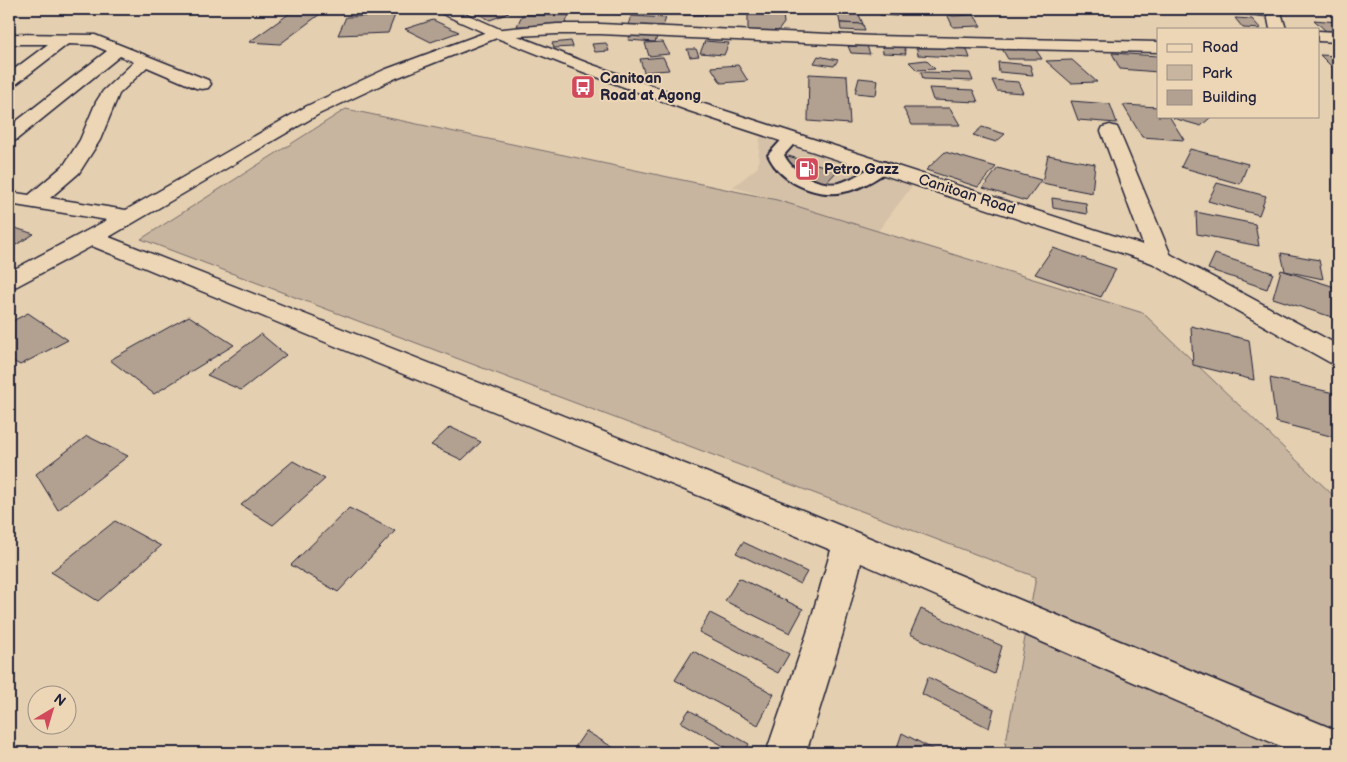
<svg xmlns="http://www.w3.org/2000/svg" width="1347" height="762" font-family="'Balsamiq Sans',sans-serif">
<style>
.built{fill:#d5c1a7}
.green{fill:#c8b59f;stroke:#756c6d}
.building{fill:#b2a191;stroke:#22223b}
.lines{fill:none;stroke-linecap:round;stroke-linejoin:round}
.lane-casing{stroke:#22223b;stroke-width:4}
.street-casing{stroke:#22223b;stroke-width:3}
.primary-casing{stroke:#22223b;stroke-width:3}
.lane{fill:#ecd6b5;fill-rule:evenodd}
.street{fill:#ecd6b5;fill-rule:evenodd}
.primary{fill:#ecd6b5;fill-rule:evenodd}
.labels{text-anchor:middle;stroke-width:4;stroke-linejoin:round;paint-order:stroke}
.far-poi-label{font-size:15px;font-weight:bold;fill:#22223b;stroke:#ecd6b5;text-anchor:start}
.far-street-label{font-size:15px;fill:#22223b;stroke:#ecd6b5}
</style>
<rect width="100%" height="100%" fill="#e4cfb0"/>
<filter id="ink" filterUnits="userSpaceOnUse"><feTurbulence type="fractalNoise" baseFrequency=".02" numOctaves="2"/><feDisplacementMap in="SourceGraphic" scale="10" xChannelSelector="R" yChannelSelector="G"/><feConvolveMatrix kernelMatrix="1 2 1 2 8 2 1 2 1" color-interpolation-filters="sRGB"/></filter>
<g filter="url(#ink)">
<!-- built -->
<path class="built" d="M760,136L912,186L878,231L733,187L758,167Z"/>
<!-- green -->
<path class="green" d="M346,109L777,200L1143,313L1338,500V753H1004L1036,577L141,239Z"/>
<!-- building -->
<g class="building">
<path d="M296,9L324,11L280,44L249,42Z"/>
<path d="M327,9H376L375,11H325Z"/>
<path d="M477,9H497L509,13L490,20L471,10Z"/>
<path d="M616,9H705L707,15L614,14Z"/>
<path d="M780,9H821L824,14H783Z"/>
<path d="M837,9L857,10L863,24L840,23Z"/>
<path d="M874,9H893L897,16L880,15Z"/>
<path d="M921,9H969L974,15L924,12Z"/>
<path d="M1239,9L1263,11L1266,17L1240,14Z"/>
<path d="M748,13L783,14L784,23L778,31H748Z"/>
<path d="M947,14L953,16L974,15L981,26L953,27Z"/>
<path d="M395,15L388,33L338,35L346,17Z"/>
<path d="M522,15H569L564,27L517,26Z"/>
<path d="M631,16L666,18L663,26L628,25Z"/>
<path d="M1235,18L1252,19L1261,29L1243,28Z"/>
<path d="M433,20L459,32L431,42L405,29Z"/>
<path d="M1314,20L1337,22L1338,32L1326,31Z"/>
<path d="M840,23L863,24L865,31L841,30Z"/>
<path d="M631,34L658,35L655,42L628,40Z"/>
<path d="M571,41L573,47L554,48L552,43Z"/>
<path d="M705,41L729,43L724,55L700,53Z"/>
<path d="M663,42L669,54L649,56L645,43Z"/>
<path d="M606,43L609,51L595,52L592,44Z"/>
<path d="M916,44L966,47L970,58L918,55Z"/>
<path d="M882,45L904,46L906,54L883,53Z"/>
<path d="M848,46H867L870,54L851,53Z"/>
<path d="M1001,47H1034L1042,59H1008Z"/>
<path d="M687,49H696L699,56L690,57Z"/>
<path d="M1112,53L1158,56V72L1120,69Z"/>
<path d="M1320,55L1338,56V70H1335Z"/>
<path d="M818,56L838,60L834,66L814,63Z"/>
<path d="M663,57L669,70L644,72L640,59Z"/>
<path d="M926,60L935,69L917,70L909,62Z"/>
<path d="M1072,60L1097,82L1071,83L1046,61Z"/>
<path d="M998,62L1030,65L1033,75L999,72Z"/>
<path d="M738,65L748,81L721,83L711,67Z"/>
<path d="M921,72L970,73L973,81L923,79Z"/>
<path d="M809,74L847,76L850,124L808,121Z"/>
<path d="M859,78L878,80L876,95L855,93Z"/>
<path d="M992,80L1018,82L1023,93L997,91Z"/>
<path d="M929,88L973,90L978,102L933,100Z"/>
<path d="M1071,101L1110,104L1117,123L1078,120Z"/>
<path d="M1123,105L1158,107V116H1169L1184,140L1142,137Z"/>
<path d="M903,108H950L960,125H912Z"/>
<path d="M1175,116H1212L1201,126L1173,118Z"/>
<path d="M982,127L1005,134L996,142L973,135Z"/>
<path d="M1190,149L1248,164L1240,184L1181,167Z"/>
<path d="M945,152L996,167L978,187L926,170Z"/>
<path d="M1048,155L1095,164L1092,193L1042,183Z"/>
<path d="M788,156L838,170L825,184L776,169Z"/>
<path d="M998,168L1041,180L1026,201L983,188Z"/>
<path d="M1217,183L1266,196L1259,215L1208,201Z"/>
<path d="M1052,198L1086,203L1087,214L1053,208Z"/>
<path d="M1196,212L1255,224L1259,246L1197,234Z"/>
<path d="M9,226L34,234L9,249Z"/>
<path d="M1053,248L1116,269L1101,297L1035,274Z"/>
<path d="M1281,253L1319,260L1323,279L1285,271Z"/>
<path d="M1215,254L1273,273L1267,289L1208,269Z"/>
<path d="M1281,270L1338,288V319L1273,298Z"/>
<path d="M28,313L68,340L20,365L9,359V323Z"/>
<path d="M189,316L234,345L154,394L110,360Z"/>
<path d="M1191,326L1249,340L1254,380L1193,365Z"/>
<path d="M261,334L286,355L241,390L207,375Z"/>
<path d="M1270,378L1338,394V438L1276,422Z"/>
<path d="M450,427L481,442L462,460L431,445Z"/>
<path d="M87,436L128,456L58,510L36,474Z"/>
<path d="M293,461L325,479L273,525L241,505Z"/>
<path d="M349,508L395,531L338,592L291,565Z"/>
<path d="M115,521L161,546L98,601L51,572Z"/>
<path d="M743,542L807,572L800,584L736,553Z"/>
<path d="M739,578L803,609L790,633L725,601Z"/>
<path d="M921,609L1002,646L994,674L910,634Z"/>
<path d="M710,613L789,654L778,673L699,632Z"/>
<path d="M693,651L774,694L758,725L675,680Z"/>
<path d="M928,677L994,709L989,728L922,694Z"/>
<path d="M689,710L749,744L744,753H736L681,722Z"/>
<path d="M586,731L622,753H571Z"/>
<path d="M902,733L940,753H900L896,751Z"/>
</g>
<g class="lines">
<defs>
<path id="lane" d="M791,133L796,135L799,138L784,155C793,174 825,190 845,181C859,176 870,166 884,162L890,164L892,167L890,170C878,177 867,185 855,189C824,201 782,186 768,155L786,135Z"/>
<g id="street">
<path d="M1266,9H1280L1286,29H1270Z"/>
<path d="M557,24H600L874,36L1158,42V52L874,46L600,34H557L499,37L396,78L319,114L109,237L812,514L1338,731V753H1296L861,563L843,633L806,753H766L807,633L831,550L92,246L17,286L9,288V272L107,220L9,204V192L29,195L64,165L80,140L96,102L103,91L134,62L120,56L16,140L9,142V127L107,51L93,45L68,44L15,85L9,86V73L48,44H9V34L95,35L208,80L211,84L208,88L202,89L196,88L147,67L119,94L100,140L79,173L50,198L126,210L307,106L384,70L492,30Z"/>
<path d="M1318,31L1338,32V42L1318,41Z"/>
<path d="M1110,125L1117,127L1119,131L1172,258L1168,263L1160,265L1152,263L1148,258L1101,131L1103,127Z"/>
</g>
<path id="primary" d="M436,9H455L502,30L590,64L701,103L1168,253L1338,345V365L1329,362L1152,263L689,111L578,70L492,36L438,12Z"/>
</defs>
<!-- lane casing -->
<use href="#lane" class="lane-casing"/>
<!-- street casing -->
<use href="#street" class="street-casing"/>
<!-- primary casing -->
<use href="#primary" class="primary-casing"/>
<!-- lane -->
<use href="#lane" class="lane"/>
<!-- street -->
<use href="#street" class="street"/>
<!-- primary -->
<use href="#primary" class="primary"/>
</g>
</g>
<!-- icons -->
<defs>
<symbol id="bus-square" viewBox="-11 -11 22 22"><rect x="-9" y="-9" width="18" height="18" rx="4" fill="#d1495b" stroke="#ecd6b5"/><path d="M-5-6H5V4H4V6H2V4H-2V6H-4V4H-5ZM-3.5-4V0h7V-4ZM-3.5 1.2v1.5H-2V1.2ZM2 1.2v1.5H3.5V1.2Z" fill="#fff"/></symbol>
<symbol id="fuel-square" viewBox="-11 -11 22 22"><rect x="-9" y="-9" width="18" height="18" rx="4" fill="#d1495b" stroke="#ecd6b5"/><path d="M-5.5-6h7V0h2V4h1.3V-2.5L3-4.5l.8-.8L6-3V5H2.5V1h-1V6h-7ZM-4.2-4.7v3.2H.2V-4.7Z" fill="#fff"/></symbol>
</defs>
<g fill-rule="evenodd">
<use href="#bus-square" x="569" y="73" width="28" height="28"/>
<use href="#fuel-square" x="793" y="155" width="28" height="28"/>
</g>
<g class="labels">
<!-- far-poi labels -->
<g class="far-poi-label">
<text x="600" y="83">Canitoan<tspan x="600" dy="17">Road at Agong</tspan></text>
<text x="824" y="174">Petro Gazz</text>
</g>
<!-- far-street labels -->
<g class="far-street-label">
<text transform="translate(967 194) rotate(18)" y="5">Canitoan Road</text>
</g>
</g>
<!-- margin -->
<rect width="1347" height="762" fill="none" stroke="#ecd6b5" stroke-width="30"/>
<rect x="15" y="15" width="1317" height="732" fill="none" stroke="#22223b" stroke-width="2" filter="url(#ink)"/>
<!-- legend -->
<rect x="1157" y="28" width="162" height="90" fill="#ecd6b5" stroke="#9b8e84"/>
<rect x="1167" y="44" width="25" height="8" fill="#ecd6b5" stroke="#9b8e84"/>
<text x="1202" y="52" font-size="15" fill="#22223b">Road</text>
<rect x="1167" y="65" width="25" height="15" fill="#c8b59f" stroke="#9b8e84"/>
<text x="1202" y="78" font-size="15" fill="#22223b">Park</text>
<rect x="1167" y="90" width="25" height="15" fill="#b2a191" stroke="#9b8e84"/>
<text x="1202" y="102" font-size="15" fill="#22223b">Building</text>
<!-- north arrow -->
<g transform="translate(52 710) rotate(38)"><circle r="24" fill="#ecd6b5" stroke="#9b8e84"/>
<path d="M0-4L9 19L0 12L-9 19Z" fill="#d1495b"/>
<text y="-8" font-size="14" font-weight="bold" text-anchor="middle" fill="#22223b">N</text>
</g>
</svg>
